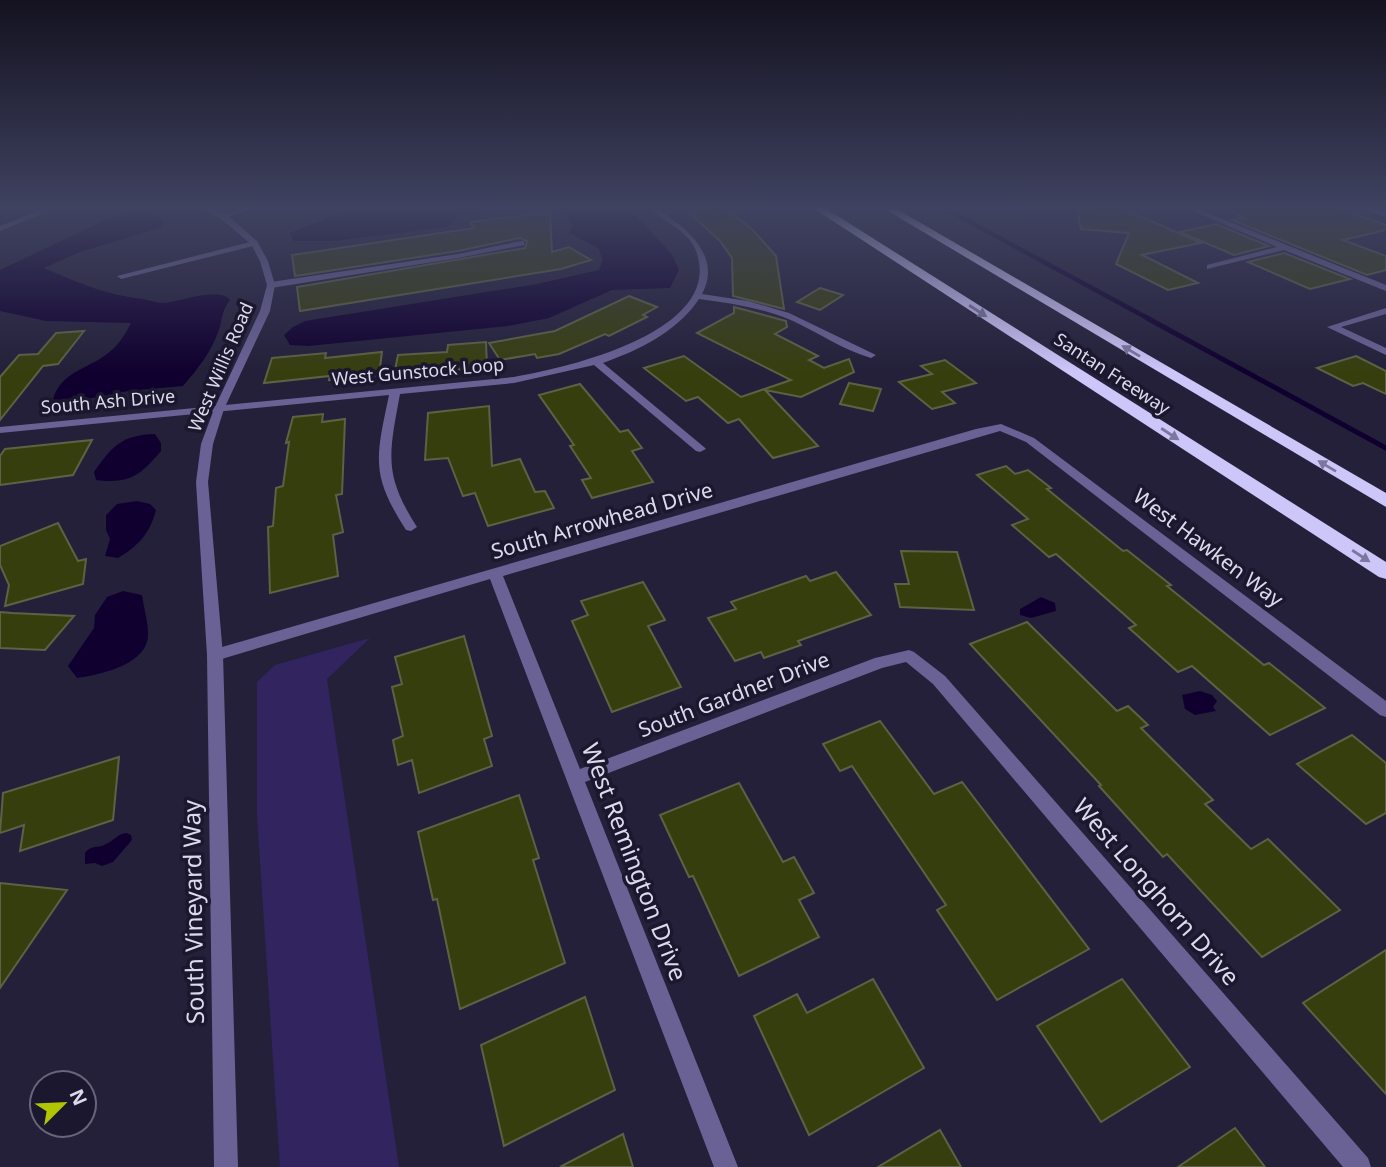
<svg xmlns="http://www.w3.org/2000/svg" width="1386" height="1167" font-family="'Noto Sans',sans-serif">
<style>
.green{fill:#32245e}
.water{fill:#10002f}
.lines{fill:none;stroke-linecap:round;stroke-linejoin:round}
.stream-far1{stroke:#10002f;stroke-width:4.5}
.stream{stroke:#10002f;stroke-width:5}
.building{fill:#373e0e;stroke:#5c6243;stroke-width:2}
.minor{fill:#6a6295;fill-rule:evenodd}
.tertiary{fill:#6a6295;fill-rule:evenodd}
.motorway{fill:#ccc6f9;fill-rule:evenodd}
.oneway{fill:#7c779e}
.labels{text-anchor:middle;stroke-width:7;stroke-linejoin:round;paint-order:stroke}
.far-street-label{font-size:18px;fill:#dcdaeb;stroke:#1b172f}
.street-label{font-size:21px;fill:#dcdaeb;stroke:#1b172f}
.near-street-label{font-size:24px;fill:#dcdaeb;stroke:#1b172f}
</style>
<rect width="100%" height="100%" fill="#24203a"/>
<!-- green -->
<path class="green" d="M370,638L327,679L399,1167H280L257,815V682L275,665Z"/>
<!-- water -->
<g class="water">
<path d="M144,208L151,211L152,215L164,220L163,227L80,252L44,268C79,283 103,294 142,299C149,300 156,303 163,303C181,302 219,286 230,300C221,313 223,317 219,330C211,352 198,369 183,386L128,391L62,404L53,399C62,371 86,370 107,354C118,346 125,335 131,323L46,321L0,311V270L112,217Z"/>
<path d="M355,208H508L458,216L447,227L334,241H293L290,233Z"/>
<path d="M560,208H628L671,253L679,270L670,288L612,290L549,318L508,326L308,346L290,345L284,335L293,327L305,321L537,284L599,270L603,259L598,248L569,233L573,225Z"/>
<path d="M155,434L161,443V451C140,476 129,484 96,480L94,472C112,446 122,435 155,434Z"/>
<path d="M137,501L150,504L156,510C150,534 138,546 118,558L105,556L110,539L106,530V515L117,504Z"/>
<path d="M123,591L142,595C144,608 148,622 148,634C149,664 100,675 77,678L68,666L94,628L95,615L107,597Z"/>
<path d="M1041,597L1055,603L1056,611L1031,618L1020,615V609Z"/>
<path d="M1200,691L1212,695L1217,701L1213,707L1216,711L1195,715L1185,709L1182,695Z"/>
<path d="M127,833L131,835L132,840L113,862L102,866L95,863L85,864V853C92,844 98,849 106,844C115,840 117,834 127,833Z"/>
</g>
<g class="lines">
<!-- stream-far1 -->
<path class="stream-far1" d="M944,208L1151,320"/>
<!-- stream -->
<path class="stream" d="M1147,318L1386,448"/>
</g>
<!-- building -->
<g class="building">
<path d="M709,208H724L752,229L776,256L784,309L733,296L732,258L720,241L687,211Z"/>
<path d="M1095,208H1121L1201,243L1142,255L1198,283L1168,290L1116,264L1129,233L1081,229L1077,211Z"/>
<path d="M1223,208H1338L1386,225V230L1343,240L1386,256V270L1367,275L1232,220L1245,218Z"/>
<path d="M550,212L552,252L569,247L591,260L561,269L300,311L297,287L525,248L527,241L520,238L458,251L295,276L292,255L474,228L470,222Z"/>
<path d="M1216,224L1269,246L1234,255L1180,232Z"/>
<path d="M1284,253L1350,279L1310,289L1248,262Z"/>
<path d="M820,288L843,295L820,310L797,302Z"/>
<path d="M629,296L657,307L643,315L647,317L609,336L605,334L559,354L537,358L535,354L500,360L489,343L555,331Z"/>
<path d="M734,307L786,321L787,327L775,334L818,356L809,360L824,368L849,359L854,372L801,397L765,390L818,446L773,458L739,419L728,423L698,397L686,401L644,368L684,356L741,397L791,380L697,333L734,313Z"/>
<path d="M84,331L58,364L43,366L0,420V377L19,355L38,354L56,333Z"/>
<path d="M486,342L487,367L394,375L398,355L447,352L448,345Z"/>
<path d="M382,352L379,375L329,380L330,376L264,383L272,358L326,353L325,358Z"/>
<path d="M1356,356L1386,371V394L1363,383L1353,386L1317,368Z"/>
<path d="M945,360L976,383L942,392L955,403L932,409L899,382L932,374L921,366Z"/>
<path d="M849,383L881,389L873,411L840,404Z"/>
<path d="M580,384L620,432L628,430L642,448L632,451L653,482L592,498L582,480L591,478L570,446L574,445L539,395Z"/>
<path d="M489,406L492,466L520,459L535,492L545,491L554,508L488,526L475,493L463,496L448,458L425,460L428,413Z"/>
<path d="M323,414L322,422L345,419L342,494L336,495L343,532L333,535L338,576L270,593L268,527L273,526L276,488L283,486L289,442L286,443L293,417Z"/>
<path d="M92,440L73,475L0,485V456L5,449Z"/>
<path d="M1006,466L1015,474L1028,470L1051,488L1047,489L1123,551L1127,550L1171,585L1167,586L1264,665L1269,663L1325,708L1270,735L1192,666L1178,672L1129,628L1136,625L1056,554L1049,557L1012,525L1028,519L977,475Z"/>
<path d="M58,523L78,561L86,559L83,584L5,606L9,585L0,565V546Z"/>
<path d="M901,551L957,552L974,610L900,607L895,584H909Z"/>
<path d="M836,572L871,615L798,641L801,645L764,658L761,652L735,661L708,618L736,609L731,602L806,576L810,581Z"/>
<path d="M643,582L665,620L648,626L681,687L612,712L572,621L588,615L581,601Z"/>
<path d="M0,612L12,613L74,616L45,650L0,648Z"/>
<path d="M1027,622L1117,711L1128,706L1148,725L1141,728L1213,800L1205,804L1251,849L1268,839L1340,910L1262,957L1167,854L1163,857L1099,786L1101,785L970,644Z"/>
<path d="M464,636L492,736L484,739L492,766L419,793L412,760L398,765L393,740L403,736L392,687L402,684L395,657Z"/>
<path d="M880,721L934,794L962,782L1089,949L997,1000L937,910L946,905L870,793L852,766L840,771L823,744Z"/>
<path d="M1352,735L1386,763V813L1366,824L1297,764Z"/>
<path d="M119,757L113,820L20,851L24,825L0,833L3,793Z"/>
<path d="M739,783L783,862L794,857L814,893L799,900L819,937L739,976L693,876L689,877L660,815Z"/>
<path d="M519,795L539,858L533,860L565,963L460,1009L437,899L433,900L418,832Z"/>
<path d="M0,883L67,890L0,988Z"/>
<path d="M1386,950V1094L1303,1003Z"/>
<path d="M873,979L924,1068L809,1135L754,1016L797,994L807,1013Z"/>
<path d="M1122,979L1190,1067L1101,1122L1037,1026Z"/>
<path d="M585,997L615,1090L504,1146L481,1045Z"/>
<path d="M1235,1128L1265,1167H1178Z"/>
<path d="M940,1130L961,1167H878Z"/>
<path d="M623,1134L633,1167H560Z"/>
</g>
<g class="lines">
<!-- minor -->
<g class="minor">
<path d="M46,208H56L0,231V226Z"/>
<path d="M245,208H256L223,218L219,216Z"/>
<path d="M650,208C660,208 665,214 673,220C697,237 719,263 702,294L748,301L789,313L876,355L871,358C843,350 819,333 793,321C763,308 731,303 699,299C677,332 639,350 603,363L704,447L706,449L700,452L696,451L594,365L514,383L400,394C389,454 383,474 417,527L411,531L406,530C370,474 376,458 389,395L0,433V427L514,377C566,368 726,332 696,251C689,231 663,222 650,208Z"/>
<path d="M1186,208H1195L1386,285V291L1284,250L1207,269V265L1277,247Z"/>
<path d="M1361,208H1371L1386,213V217Z"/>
<path d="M254,241L258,243L257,245L121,279L117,276Z"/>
<path d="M521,241H524V245L458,258L271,288L267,285L271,282L458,254Z"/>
<path d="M1386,308V314L1341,327L1386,348V355L1327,327Z"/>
<path d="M1001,424L1034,438L1386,701V717L1380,715L1026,442L1000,431L503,576L580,769L875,658L909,650L914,652L945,676L1368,1158L1371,1167H1343L933,684L906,662L882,668L585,782L738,1167H714L490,579L215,661L210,659L207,655L210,651L215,649L976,429Z"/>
</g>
<!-- tertiary -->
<path class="tertiary" d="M199,208H209L226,214L257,241L268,261L275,285L270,311L224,409L213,444L208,482L223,655L238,1167H214L207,655L196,482L201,444L214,409L260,311L267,285L260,261L251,244L220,218Z"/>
<!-- motorway -->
<g class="motorway">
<path d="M813,208H825L1386,562V579L1379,577Z"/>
<path d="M883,208H895L1386,493V507Z"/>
</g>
</g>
<!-- one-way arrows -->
<defs><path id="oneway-solid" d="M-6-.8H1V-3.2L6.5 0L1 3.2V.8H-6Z" transform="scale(1.75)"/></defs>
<g class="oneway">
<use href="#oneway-solid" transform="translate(978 311) rotate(33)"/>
<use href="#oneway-solid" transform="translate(1131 351) rotate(-149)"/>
<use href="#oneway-solid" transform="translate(1170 434) rotate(33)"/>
<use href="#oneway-solid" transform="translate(1327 466) rotate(-149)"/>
<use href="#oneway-solid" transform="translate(1361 556) rotate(33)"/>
</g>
<!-- sky -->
<linearGradient id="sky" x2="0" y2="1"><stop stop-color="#141220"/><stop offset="0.56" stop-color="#3f4260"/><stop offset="1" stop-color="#3f4260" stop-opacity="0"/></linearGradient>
<rect width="1386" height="371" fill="url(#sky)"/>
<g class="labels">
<!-- far-street labels -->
<g class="far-street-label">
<text transform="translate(221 367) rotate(-67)" y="6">West Willis Road</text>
<text transform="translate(418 372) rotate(-5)" y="6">West Gunstock Loop</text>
<text transform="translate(1112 374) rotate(33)" y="6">Santan Freeway</text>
<text transform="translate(108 402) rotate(-5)" y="6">South Ash Drive</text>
</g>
<!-- street labels -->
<g class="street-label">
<text transform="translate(602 521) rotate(-16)" y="7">South Arrowhead Drive</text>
<text transform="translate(1208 548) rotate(37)" y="7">West Hawken Way</text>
<text transform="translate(734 695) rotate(-21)" y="7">South Gardner Drive</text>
</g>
<!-- near-street labels -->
<g class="near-street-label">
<text transform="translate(634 862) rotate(69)" y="8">West Remington Drive</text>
<text transform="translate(1156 892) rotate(49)" y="8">West Longhorn Drive</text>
<text transform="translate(194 912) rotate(-91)" y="8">South Vineyard Way</text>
</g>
</g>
<!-- north arrow -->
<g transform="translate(63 1104) rotate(66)"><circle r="33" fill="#1b172f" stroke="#68657a" stroke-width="2"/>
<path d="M0-5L12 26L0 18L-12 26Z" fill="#b0c503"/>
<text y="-10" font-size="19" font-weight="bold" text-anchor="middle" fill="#dcdaeb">N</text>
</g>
</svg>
